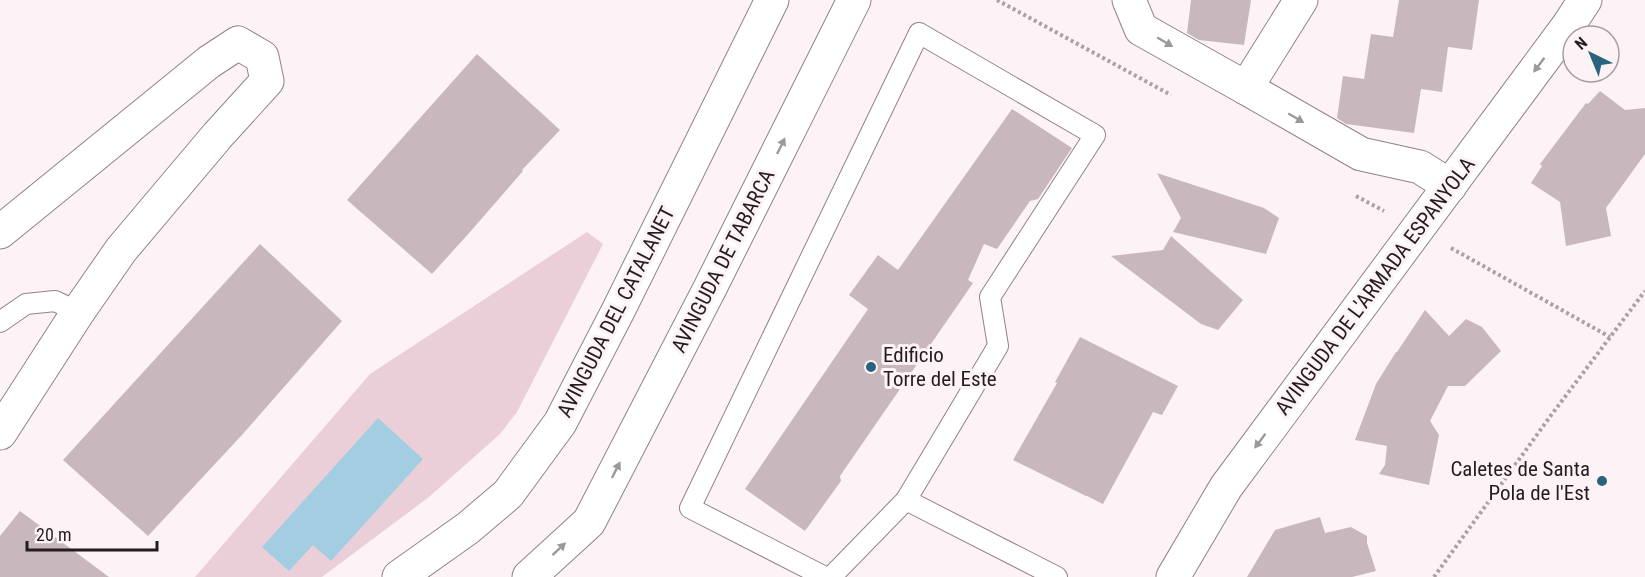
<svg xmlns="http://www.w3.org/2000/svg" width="1645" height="577" font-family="'Roboto Condensed',sans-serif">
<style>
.green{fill:#ebcfd8}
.water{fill:#a3cde1}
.building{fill:#c8b8bd}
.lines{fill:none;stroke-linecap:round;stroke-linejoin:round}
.service-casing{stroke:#928287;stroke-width:22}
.minor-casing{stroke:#928287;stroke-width:35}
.tertiary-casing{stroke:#928287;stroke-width:35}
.secondary-casing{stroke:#928287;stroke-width:35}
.path{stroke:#aba1a5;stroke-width:4;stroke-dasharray:3 3;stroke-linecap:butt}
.service{stroke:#fff;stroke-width:20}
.minor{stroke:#fff;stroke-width:33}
.tertiary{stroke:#fff;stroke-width:33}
.secondary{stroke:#fff;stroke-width:33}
.oneway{fill:#9c999a}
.poi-dot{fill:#29637c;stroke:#fdf2f6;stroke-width:2}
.labels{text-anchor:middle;stroke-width:6;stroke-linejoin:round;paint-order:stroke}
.street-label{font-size:21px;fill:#231d1f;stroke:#fdf2f6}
.poi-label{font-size:21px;fill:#231d1f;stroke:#fdf2f6;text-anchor:start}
</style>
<rect width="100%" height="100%" fill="#fdf2f6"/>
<!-- green -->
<path class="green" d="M587,232L603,244L517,412L500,434L429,497L322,577H195L370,374Z"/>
<!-- water -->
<path class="water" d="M378,418L423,459L331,561L313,545L289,571L262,547Z"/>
<!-- building -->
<g class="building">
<path d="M1191,0H1251L1244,45L1199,40L1187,33Z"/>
<path d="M1399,0H1479L1472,50L1448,47L1442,92L1421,89L1414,133L1346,124L1337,118L1343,76L1364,79L1371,34L1393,37Z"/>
<path d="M477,54L560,130L522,170L523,171L470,232L432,274L347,200Z"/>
<path d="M1600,91L1625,110L1645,108V154L1606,208L1611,236L1566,246L1560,202L1531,183L1542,166L1540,164L1586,103L1588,104Z"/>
<path d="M1012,109L1072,148L1038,199L1030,201L997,249L984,244L968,280L973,283L840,476L841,481L805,531L745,489L868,309L849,295L878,255L898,270Z"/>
<path d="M1157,173L1264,208L1279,218L1266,254L1173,232L1181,218Z"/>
<path d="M1171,236L1243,300L1218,330L1201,324L1111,256L1163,250Z"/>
<path d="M260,244L342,321L241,436L148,536L63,460Z"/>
<path d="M1425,310L1449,336L1466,319L1482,327L1501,351L1465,386H1448L1430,421L1439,435L1429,485L1379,474L1385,465L1387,446L1355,440L1376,384L1396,352H1397Z"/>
<path d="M1080,337L1178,386L1162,415L1153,412L1103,504L1087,496H1086L1013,460L1057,383L1055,382Z"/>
<path d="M20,511L109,577H0V536Z"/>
<path d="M1320,517L1325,533L1351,527L1367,536V543L1376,571L1352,577H1247L1275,530Z"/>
</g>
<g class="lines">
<defs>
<g id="service">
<path d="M0,322L26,304L55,301L78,312"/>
<path d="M906,500L1057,577"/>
<path d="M825,577L690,508L919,33L1095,135L990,297L998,346L906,500L831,577"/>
</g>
<g id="minor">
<path d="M1129,0L1141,29L1246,88L1301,0"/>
<path d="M1246,88L1361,154L1420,167L1450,186"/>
<path d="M0,232L209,62L238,43L262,57L267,81L218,135L121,250L78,312L0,433"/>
<path d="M1173,577L1226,487L1568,26L1585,0"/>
</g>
<path id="tertiary" d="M529,577L589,522L710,288L854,0"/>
<path id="secondary" d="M399,577L468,528L508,494L560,423L618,311L772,0"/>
</defs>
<!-- service casing -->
<use href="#service" class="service-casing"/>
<!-- minor casing -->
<use href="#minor" class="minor-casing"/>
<!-- tertiary casing -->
<use href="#tertiary" class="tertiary-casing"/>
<!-- secondary casing -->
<use href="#secondary" class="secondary-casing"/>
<!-- path -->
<g class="path">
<path d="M997,0L1171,95"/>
<path d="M1356,196L1384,211"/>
<path d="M1451,248L1610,337"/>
<path d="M1434,577L1552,414L1645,291"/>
</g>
<!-- service -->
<use href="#service" class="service"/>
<!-- minor -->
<use href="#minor" class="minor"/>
<!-- tertiary -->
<use href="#tertiary" class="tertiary"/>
<!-- secondary -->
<use href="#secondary" class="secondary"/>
</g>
<!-- one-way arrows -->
<defs><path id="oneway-solid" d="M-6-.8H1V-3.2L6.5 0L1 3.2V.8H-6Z" transform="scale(1.5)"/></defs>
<g class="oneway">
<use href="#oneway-solid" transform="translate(1165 42) rotate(30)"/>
<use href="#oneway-solid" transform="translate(1539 65) rotate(127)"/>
<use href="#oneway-solid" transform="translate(1296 118) rotate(30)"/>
<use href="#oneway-solid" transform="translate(781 146) rotate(-64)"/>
<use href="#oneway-solid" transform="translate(1260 441) rotate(127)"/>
<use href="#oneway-solid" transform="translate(616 470) rotate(-63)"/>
<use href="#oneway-solid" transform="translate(559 549) rotate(-43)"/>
</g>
<!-- markers -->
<g class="poi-dot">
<circle cx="871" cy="367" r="6"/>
<circle cx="1602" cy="481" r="6"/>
</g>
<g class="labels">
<!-- street labels -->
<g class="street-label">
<text transform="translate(723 261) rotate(-63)" y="7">AVINGUDA DE TABARCA</text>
<text transform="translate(1375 286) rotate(-53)" y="7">AVINGUDA DE L'ARMADA ESPANYOLA</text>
<text transform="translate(616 312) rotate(-63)" y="7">AVINGUDA DEL CATALANET</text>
</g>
<!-- poi labels -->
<g class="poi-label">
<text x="883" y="362">Edificio<tspan x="883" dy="24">Torre del Este</tspan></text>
<text x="1590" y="476" text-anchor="end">Caletes de Santa<tspan x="1590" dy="24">Pola de l'Est</tspan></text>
</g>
</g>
<!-- north arrow -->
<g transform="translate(1591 54) rotate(317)"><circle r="28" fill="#fdf2f6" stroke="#a69da0" stroke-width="1.5"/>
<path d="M0-4.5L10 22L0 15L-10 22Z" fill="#29637c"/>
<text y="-9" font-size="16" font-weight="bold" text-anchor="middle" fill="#231d1f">N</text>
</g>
<!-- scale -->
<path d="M27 541v9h130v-9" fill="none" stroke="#231d1f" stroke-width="3"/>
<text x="36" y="541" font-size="18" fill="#231d1f" stroke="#fdf2f6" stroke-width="4.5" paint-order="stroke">20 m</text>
</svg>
